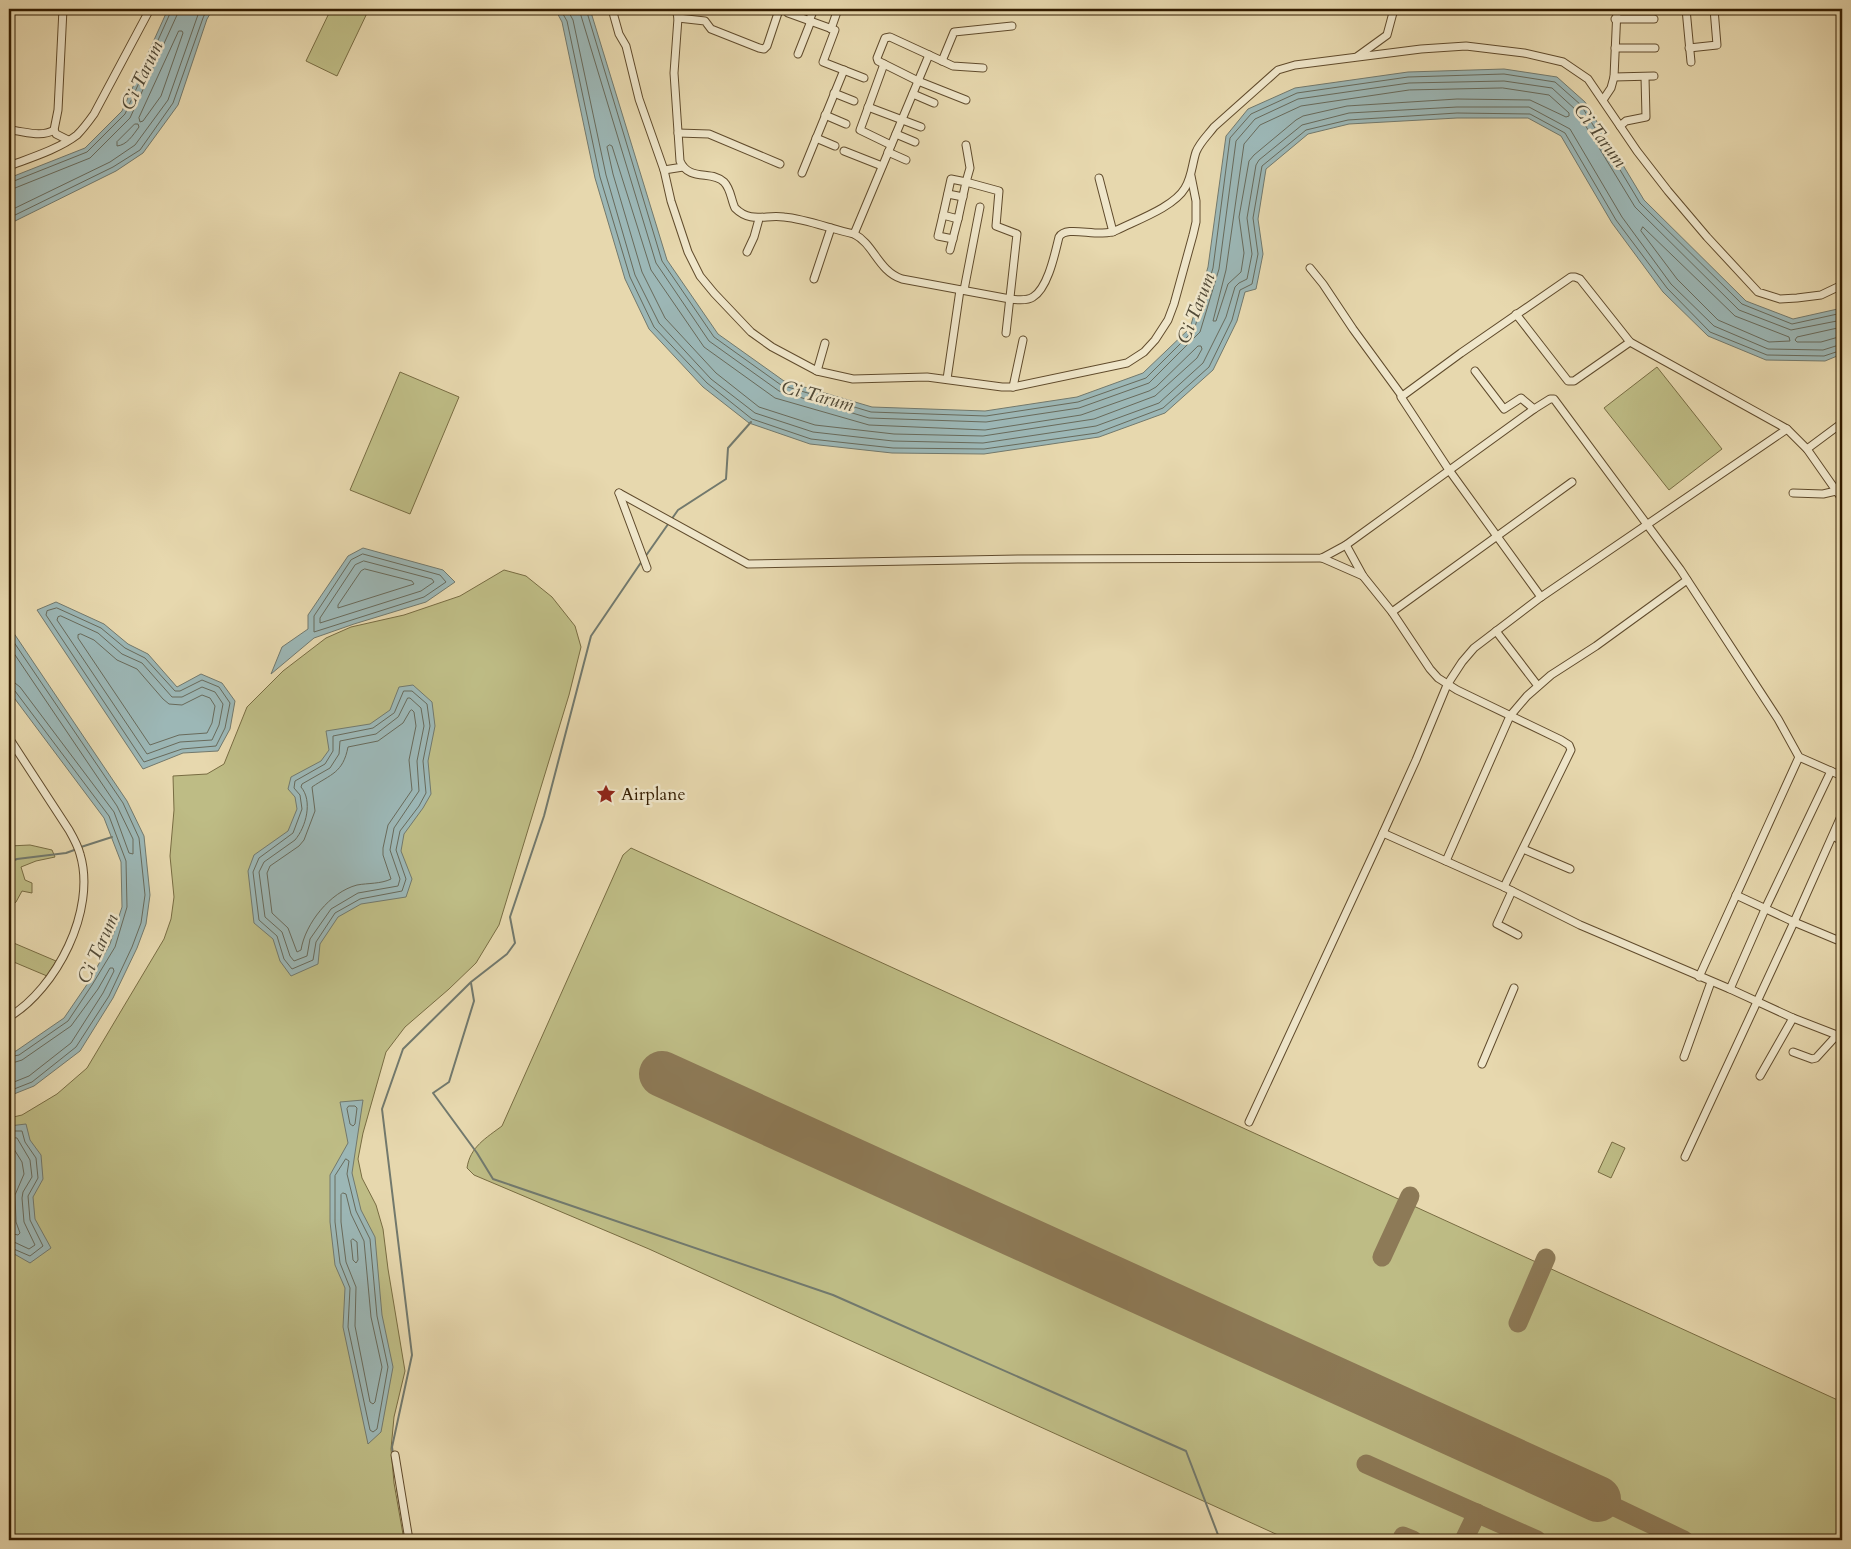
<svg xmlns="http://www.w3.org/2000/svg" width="1851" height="1549" font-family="Cardo,serif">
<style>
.green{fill:#bebc85;stroke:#786c42}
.water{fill:#9cb7b6;stroke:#72796d}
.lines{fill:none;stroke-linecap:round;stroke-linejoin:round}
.shore{stroke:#686a5b;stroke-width:1}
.stream{stroke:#72796d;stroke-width:2}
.taxiway{stroke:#8d7a57;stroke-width:19}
.runway{stroke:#8d7a57;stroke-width:46}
.minor-casing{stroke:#604b2c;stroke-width:9}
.minor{stroke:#efe6ca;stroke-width:7}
.labels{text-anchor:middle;stroke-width:5;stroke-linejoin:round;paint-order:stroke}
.poi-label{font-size:18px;fill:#331c00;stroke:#efe6ca;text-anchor:start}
.water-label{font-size:19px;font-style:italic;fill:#524a37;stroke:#efe6ca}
</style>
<rect width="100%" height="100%" fill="#e7d8ae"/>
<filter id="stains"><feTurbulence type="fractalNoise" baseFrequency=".004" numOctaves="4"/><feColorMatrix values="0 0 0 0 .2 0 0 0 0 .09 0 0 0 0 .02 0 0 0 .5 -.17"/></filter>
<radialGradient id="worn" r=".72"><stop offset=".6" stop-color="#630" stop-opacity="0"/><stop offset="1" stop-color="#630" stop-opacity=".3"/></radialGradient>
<!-- green -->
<g class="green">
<path d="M331,9H369L337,76L306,61Z"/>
<path d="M1657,367L1722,449L1669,490L1604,408Z"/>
<path d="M400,372L459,397L410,514L350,490Z"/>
<path d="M504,570L526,576L552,597L575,626L581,647L569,695L499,925L476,963L449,989L405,1027L386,1052L363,1133L358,1159L362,1178L376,1205L383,1229L388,1269L405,1371L394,1417L391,1449L394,1483L404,1540H9V1118L22,1115L57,1094L87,1068L164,939L171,919L174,897L170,856L174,810L173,776L207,774L224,764L247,707L283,671L326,638L351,627L404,615L460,596Z"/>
<path d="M30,845L52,850L55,857L36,861L21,867L25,880L32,883V893L22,891L16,902L9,908V846Z"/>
<path d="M631,848L1842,1402V1540H1289L649,1249L474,1175L467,1168C470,1147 486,1138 502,1126L623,855Z"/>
<path d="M9,941L56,961L47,976L9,960Z"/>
<path d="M1612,1142L1625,1148L1611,1178L1598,1172Z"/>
</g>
<!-- water -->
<g class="water">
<path d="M168,9H213L207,19L178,105L143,153L116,171L9,224V178L85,148L122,111Z"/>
<path d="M555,9H590L667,260L718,334L784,381L872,407L985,411L1077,397L1143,373L1190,328L1208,267L1226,136L1248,109L1295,88L1408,72L1504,69L1557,77L1585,102L1644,200L1746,301L1793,319L1842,308V354L1825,361L1766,360L1708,336L1663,292L1612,223L1561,136L1528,118H1457L1349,124L1308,134L1266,169L1258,219L1263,254L1256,289L1245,292L1237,321L1213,370L1165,413L1099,437L984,454L892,453L810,444L749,423L703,387L649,329L625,279L595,178L562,22Z"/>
<path d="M363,548L443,570L455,582L426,602L354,624L314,638L271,674L282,647L308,629V615L348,556Z"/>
<path d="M56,602L104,624L128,644L148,654L177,687L201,674L222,683L235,701L230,729L218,751L183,753L143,769L37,610Z"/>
<path d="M9,626L127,801L144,836L150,895L146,924L137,948L113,998L80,1051L34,1086L9,1096V1053L16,1051L64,1018L88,983L110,944L122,907L121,862L104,818L9,691Z"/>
<path d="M413,685L432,702L435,726L428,761L431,794L423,808L404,834L401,851L412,879L406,897L361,904L338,917L320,944L318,964L291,976L280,961L273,939L254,923L248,871L254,855L288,831L297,809L295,797L288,789L291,777L321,761L329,750L326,731L370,724L390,710L399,687Z"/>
<path d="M363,1100L352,1173L361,1210L375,1237L382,1315L393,1367L381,1432L368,1444L343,1327L345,1288L335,1265L330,1222V1175L348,1143L340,1102Z"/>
<path d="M26,1124L30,1140L41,1155L43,1179L33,1197L35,1219L51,1248L30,1263L9,1251V1126Z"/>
</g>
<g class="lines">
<!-- shore -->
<g class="shore">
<path d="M560,9L567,21L600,177L630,277L654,327L707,383L752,419L811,439L893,448L984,449L1097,433L1163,408L1209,367L1232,320L1240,290L1252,284L1258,254L1253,218L1262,166L1306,130L1348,120L1457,113L1530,114L1565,133L1616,220L1667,288L1710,332L1767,355L1824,356L1842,350"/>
<path d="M567,9L573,20L606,175L635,275L659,323L711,379L755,413L813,432L893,441L983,443L1096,426L1159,403L1203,363L1226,317L1235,287L1239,283L1247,279L1252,254L1247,218L1256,165L1259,160L1302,125L1349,113L1457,107H1529L1570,129L1622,217L1671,284L1714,326L1768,349L1823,350L1842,344"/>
<path d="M579,9L656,263L709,341L779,391L869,418L986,422L1079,408L1149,383L1200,332L1219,269L1236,141L1255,119L1298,99L1409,83L1504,81L1552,88L1576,110L1635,207L1739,310L1791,330L1842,320"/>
<path d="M586,9L662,261L714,337L781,385L871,412L986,416L1078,402L1146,378L1194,330L1213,268L1230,138L1251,114L1297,93L1408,77L1504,74L1555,82L1581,105L1640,203L1742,304L1792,324L1842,313"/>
<path d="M179,31H182L183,33L161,96L143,121L140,122L139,118Z"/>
<path d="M1503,88L1549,95L1569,113V116L1566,117L1530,100L1457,99L1347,106L1303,116L1296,120L1254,155L1249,161L1239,217L1244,253L1241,272L1228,284L1216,321H1213L1226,270L1244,144L1260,125L1301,106L1409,90Z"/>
<path d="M135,124H138L139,127C133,135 127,145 117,146V142Z"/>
<path d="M610,145L612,146L651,270L704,347L775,398L869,425L985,430L1081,415L1149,391L1156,387L1198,346H1201L1202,349L1197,358L1155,396L1094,419L983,436L894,434L815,425L759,407L716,373L665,318L642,272L613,174L607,147Z"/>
<path d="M9,183L87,152L125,114L172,9"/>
<path d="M9,189L15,188L90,158L130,118L177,15L178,9"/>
<path d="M9,211L110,162L135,145L168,100L200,9"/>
<path d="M9,218L113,167L140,150L173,103L203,18L207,9"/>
<path d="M1643,227L1735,316L1789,337L1790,341L1769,342L1718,320L1677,279L1641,231Z"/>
<path d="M1842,327L1797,337L1795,340L1797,342H1821L1842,336"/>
<path d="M363,554L440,575L446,582L424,597L314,632V616L351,560Z"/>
<path d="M364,561L432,579L434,582L421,591L320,623V618L355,565Z"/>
<path d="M365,569L412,581L414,584L338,608V605L361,571Z"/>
<path d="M57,608L101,628L125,648L145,658L175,691H180L202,680L219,687L230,703L225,728L216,746L182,749L144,762L46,615L47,611Z"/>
<path d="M61,616L98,633L122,654L142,663L172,697H182L202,687L215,692L223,704L219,725L212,740L180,742L147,754L57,620L58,617Z"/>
<path d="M81,634L94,640L117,660L137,669L163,699L169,704L182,705L202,695L210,698L215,706L212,723L207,733L179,735L150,745L78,638V635Z"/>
<path d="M9,635L123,803L139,838L145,895L141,923L132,947L109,996L76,1047L32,1082L9,1091"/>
<path d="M9,646L117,806L133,839V854L129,853L114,812L20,687L15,683L9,682"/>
<path d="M9,689L15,691L109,816L126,861L127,907L115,947L92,985L68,1021L19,1055L9,1057"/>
<path d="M404,691H412L427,704L430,726L423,761L426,793L419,806L400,831L396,850L406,879L402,891L360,899L335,913L316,942L313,960L292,969L284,959L277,936L259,920L253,872L259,858L293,833L302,809L300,795L294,788L295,781L325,764L333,751V736L373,728L394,713Z"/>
<path d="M408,698H410L421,708L424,726L417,761L419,791L394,828L390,850L400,879L398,886L358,893L331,909L310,939L307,956L294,961L290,956L282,932L265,917L259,872L264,862L295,840C306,827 313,801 301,787L302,784L330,768L339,754L340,741L376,734L398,717Z"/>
<path d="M412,710L414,712L416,726L409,760L412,790L388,825L383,848V855L391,879C381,884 368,883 357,885C330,892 305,924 301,950L297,952L288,928L272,913L267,873L270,866L299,846L304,840L315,811L312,787C331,774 343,773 348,747L378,741L403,723L410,711Z"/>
<path d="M9,1064L22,1060L71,1026L98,989L110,968H113L114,971L103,993L71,1043L29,1076L9,1084"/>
<path d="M349,1106H355L357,1108L355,1124L353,1126L350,1124L347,1109Z"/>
<path d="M9,1131H22L25,1142L36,1158L38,1178L28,1196L30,1220L43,1246L30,1256L9,1247"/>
<path d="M9,1137L17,1138L30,1160L32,1177L23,1192L22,1198L24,1222L35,1245L29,1249L14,1242L9,1241"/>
<path d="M9,1145L12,1146L22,1162L24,1174L15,1195L16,1222L20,1233L18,1235L9,1233"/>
<path d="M346,1159L349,1161L347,1174L356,1211L370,1239L377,1316L388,1367L377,1429L373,1432L370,1430L348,1327L350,1288L340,1263L335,1222V1176Z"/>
<path d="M343,1193L346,1194L351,1214L364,1241L371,1317L382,1367L375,1402L373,1404L370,1402L355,1326L356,1287L346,1262L341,1222V1195Z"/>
<path d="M353,1239L357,1242L358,1260L356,1263L353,1260L351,1241Z"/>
</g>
<!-- stream -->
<g class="stream">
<path d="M645,557L678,510L726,479L728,448L751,422"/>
<path d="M81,847L112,837"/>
<path d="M9,894L13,884L12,861L17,859L66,853L77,849"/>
<path d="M471,983L474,1001L449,1082L433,1093L477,1153L493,1179L833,1295L1186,1451L1220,1540"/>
<path d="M393,1454L392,1447L412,1355L382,1109L403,1049L471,982L507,954L515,943L510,917L544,816L591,636L642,561"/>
<path d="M397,1488L402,1518"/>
</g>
<!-- taxiway -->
<g class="taxiway">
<path d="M1382,1257L1410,1196"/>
<path d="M1518,1323L1546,1258"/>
<path d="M1366,1464L1537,1540"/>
<path d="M1598,1499L1684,1540"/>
<path d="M1403,1536L1413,1540"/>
<path d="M1464,1540L1477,1513"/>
</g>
<!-- runway -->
<path class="runway" d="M662,1074L1598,1499"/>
<defs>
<g id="minor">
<path d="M612,9L619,34L626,46L639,99L664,170L671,201L688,252L700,276L714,293L751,332L772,347L817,371L853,379L927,377L1002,387H1013L1127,363L1144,352L1155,340L1168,320L1174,304L1193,235L1196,222V201L1191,176"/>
<path d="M676,9L678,18L674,73L680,161C689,182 712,170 724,182C731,189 731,200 735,208C751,224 766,214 784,217C806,219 831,229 854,234C874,244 878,271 902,279L1010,299C1017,300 1027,301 1033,297C1048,288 1055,253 1059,237C1067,224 1099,239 1117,230C1137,220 1174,207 1185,188C1192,177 1192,164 1196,152C1200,142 1208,135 1214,127L1278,70L1295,65L1421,49L1466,46L1524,53L1563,62L1588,79L1637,151L1668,191L1707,237L1758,292L1780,299L1797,298L1821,295L1842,285"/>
<path d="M1686,9L1691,62"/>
<path d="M788,13L835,30L823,62L864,78"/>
<path d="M678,18L705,21L711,29L759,48L764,49L767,46L779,10"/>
<path d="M1615,19H1654"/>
<path d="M809,21L814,9"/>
<path d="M831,29L838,9"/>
<path d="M1615,48H1655"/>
<path d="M1689,48L1717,45L1714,9"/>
<path d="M798,54L811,21"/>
<path d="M1358,56L1387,35L1394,9"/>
<path d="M942,61L954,32L1012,26"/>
<path d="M884,64L860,130L891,145"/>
<path d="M1614,77L1654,76"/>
<path d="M834,93L854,101"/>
<path d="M913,94L934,103"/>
<path d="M966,100L918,81L878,61L877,58L885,38L890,37L953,66L983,68"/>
<path d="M1603,100L1611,88L1614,77L1617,9"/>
<path d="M868,107L921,127"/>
<path d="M825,115L846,124"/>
<path d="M1620,126L1626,121L1646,117L1645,77"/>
<path d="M9,130C24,131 41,138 54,130L58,110L63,9"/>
<path d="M54,130L56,134L68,140"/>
<path d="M678,133L709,134L780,164"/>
<path d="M896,134L915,142"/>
<path d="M816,138L835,146"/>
<path d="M966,145L970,168L966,182L999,191L996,226L1017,234L1006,333"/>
<path d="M844,151L882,166"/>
<path d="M888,152L906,160"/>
<path d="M9,166C30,158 59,149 77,135C83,129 89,121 94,114L150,9"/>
<path d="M664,170L683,167"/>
<path d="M802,173L844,70"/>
<path d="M1099,178L1113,232"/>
<path d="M951,179L966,182L958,219L943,215Z"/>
<path d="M948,194L963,197"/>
<path d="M943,215L938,236L953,239"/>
<path d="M854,234L929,55"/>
<path d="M950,250L958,219"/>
<path d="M747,252L754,237L759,219"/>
<path d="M1310,268L1323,284L1353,329L1402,396"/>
<path d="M814,279L831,228"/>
<path d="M964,290L980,207"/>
<path d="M1516,314L1568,381H1574L1630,342"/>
<path d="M817,371L825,343"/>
<path d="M1475,371L1504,409L1521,398L1534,409L1550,399H1554L1680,569L1778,719L1799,757L1842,776"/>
<path d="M947,379L960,290"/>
<path d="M1013,387L1023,340"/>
<path d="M1807,449L1842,423"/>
<path d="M619,493L748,564L1019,559L1322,558L1346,545L1534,409"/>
<path d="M619,493L647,568"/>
<path d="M1793,493L1823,494L1836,491"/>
<path d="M1346,545L1363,576L1392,612L1430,669L1438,678L1457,690L1561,740L1569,745L1571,750L1504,887"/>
<path d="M1322,558L1363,576"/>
<path d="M1541,597L1449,470L1401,397L1461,353L1571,277H1575L1580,279L1630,342L1787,429L1807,449L1842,499"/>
<path d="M1392,612L1572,482"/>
<path d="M1496,631L1538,686"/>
<path d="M9,738L69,830C73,837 78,846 80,854C97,910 56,989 9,1017"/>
<path d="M1383,833L1504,887L1580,925L1730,989L1793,1018L1842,1037"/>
<path d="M1833,836L1842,841"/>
<path d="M1523,849L1570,869"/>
<path d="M1446,861L1510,716L1527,696L1551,675L1596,646L1687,580"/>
<path d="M1512,891L1497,924L1518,935"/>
<path d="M1736,895L1794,922L1842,942"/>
<path d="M1699,977L1799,757"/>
<path d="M1730,989L1766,907L1831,771"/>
<path d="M1793,1052L1812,1059L1816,1058L1837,1035"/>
<path d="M1684,1057L1711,982"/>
<path d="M1482,1064L1514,988"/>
<path d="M1760,1076L1793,1018"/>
<path d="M1249,1122L1383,833L1416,760L1447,685L1462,662L1474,648L1541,597L1787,429"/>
<path d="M1685,1157L1794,922L1842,814"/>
<path d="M395,1455L409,1540"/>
</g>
</defs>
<!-- minor casing -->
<use href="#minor" class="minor-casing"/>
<!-- minor -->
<use href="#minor" class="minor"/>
</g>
<!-- icons -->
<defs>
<symbol id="sight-bare" viewBox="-9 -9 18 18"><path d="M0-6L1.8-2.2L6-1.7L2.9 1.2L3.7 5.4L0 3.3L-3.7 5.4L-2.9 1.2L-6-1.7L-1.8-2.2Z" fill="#8f2418" stroke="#efe6ca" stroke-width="2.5" paint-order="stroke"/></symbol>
</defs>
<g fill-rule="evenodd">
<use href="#sight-bare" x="592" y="780" width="28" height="28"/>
</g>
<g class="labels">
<!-- poi labels -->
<g class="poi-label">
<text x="621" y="800">Airplane</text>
</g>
<!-- water labels -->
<g class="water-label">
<text transform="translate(141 75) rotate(-65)" y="7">Ci Tarum</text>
<text transform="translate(1601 135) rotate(53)" y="7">Ci Tarum</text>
<text transform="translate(1195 308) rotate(-69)" y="7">Ci Tarum</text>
<text transform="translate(818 395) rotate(15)" y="7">Ci Tarum</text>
<text transform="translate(97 948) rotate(-66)" y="7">Ci Tarum</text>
</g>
</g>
<!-- margin -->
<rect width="1851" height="1549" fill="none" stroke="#e7d8ae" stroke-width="30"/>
<rect x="10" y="10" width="1831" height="1529" fill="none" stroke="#331c00" stroke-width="2.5"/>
<rect x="15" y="15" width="1821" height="1519" fill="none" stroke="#331c00"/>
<rect width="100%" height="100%" filter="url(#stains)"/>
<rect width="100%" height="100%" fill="url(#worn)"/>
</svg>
